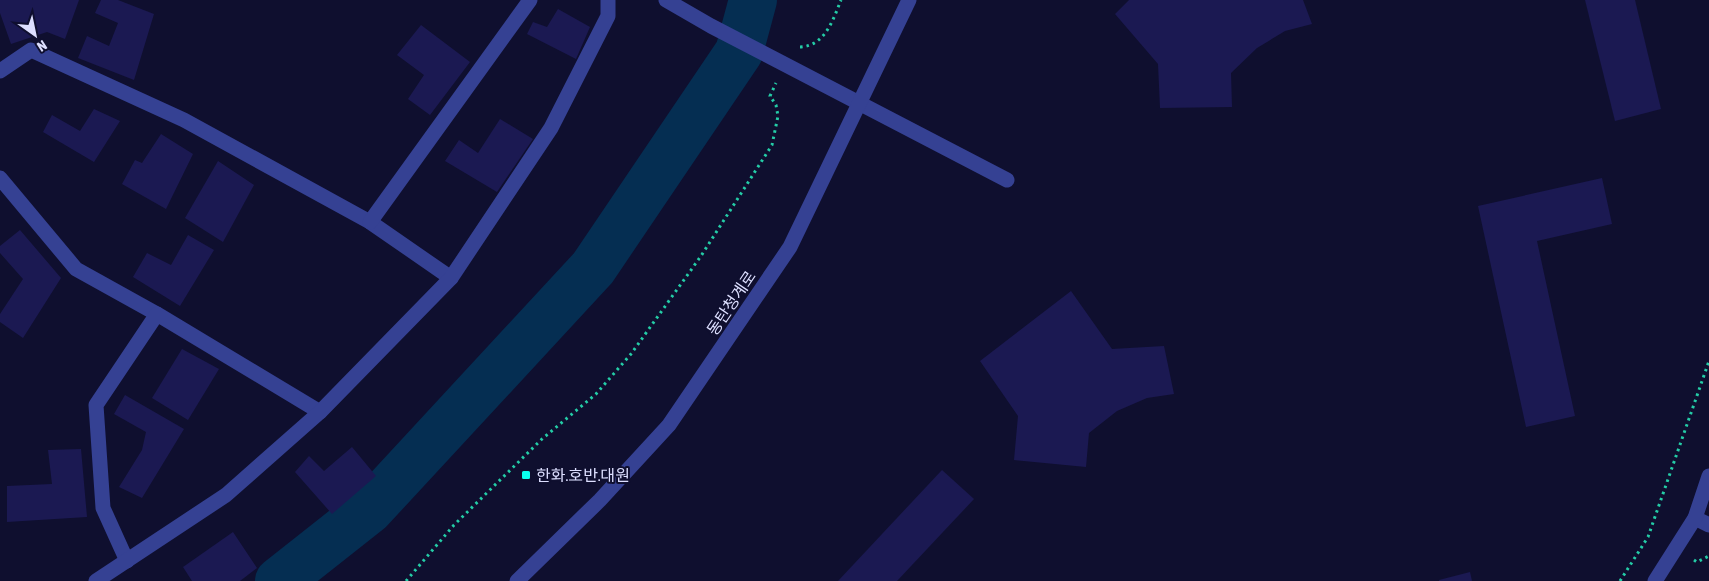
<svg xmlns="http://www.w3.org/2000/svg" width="1709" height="581" font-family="'Asap Condensed','Noto Sans KR',sans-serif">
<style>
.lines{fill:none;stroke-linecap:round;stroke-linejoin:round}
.river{stroke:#052e52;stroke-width:48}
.building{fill:#1b1952}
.path{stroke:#24cda7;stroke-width:3;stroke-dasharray:2.5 4;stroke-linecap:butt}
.minor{stroke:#354193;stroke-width:15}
.poi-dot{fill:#09ffef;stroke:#0f0f2f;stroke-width:2}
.labels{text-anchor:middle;stroke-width:4;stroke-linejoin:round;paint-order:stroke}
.street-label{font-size:16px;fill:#dddfff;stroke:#0f0f2f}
.poi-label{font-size:16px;fill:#dddfff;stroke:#0f0f2f;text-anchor:start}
</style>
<rect width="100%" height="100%" fill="#0f0f2f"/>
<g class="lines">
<!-- river -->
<path class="river" d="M279,581L369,510L593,268L739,52L753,0"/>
</g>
<!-- building -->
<g class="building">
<path d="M0,0H79L65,39L47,32L11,44L0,13Z"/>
<path d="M101,0H118L154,14L134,80L78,58L87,36L109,46L118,23L95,13Z"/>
<path d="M1129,0H1303L1312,24L1285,31L1257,48L1231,73L1232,107L1160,108L1158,64L1115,14Z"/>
<path d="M1585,0H1635L1661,109L1615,121Z"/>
<path d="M558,9L590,27L576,59L527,34L533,22L547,27Z"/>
<path d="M421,25L470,62L430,115L408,99L424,75L397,55Z"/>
<path d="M94,109L120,121L94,162L43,132L52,115L80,131Z"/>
<path d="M500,119L533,139L497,192L445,161L459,140L478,153Z"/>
<path d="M161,134L193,154L166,209L122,184L135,160L142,163Z"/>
<path d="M218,161L254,185L223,242L185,218Z"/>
<path d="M1602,178L1612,224L1537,241L1575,416L1526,427L1478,206Z"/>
<path d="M20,230L61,278L23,338L0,322V314L23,279L0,253V246Z"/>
<path d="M188,235L214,250L180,306L133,277L147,253L171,265Z"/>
<path d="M1071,291L1112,349L1164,346L1174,394L1147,398L1117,411L1089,433L1086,467L1014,460L1018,416L980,361Z"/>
<path d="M182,349L219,369L188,420L152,398Z"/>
<path d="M125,395L184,429L142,498L119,487L142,450L146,432L114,414Z"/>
<path d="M352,447L376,476L332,514L295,472L309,456L324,471Z"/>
<path d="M81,449L87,517L7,522V486L52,484L48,450Z"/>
<path d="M942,470L974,499L897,581H838Z"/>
<path d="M233,532L257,568L240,581H192L183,567Z"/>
<path d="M1470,572L1472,581H1439V580Z"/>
</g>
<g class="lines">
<!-- path -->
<g class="path">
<path d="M800,47C825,46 833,20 841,0"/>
<path d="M1694,560L1697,562L1709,556"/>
<path d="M406,581L454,525L542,439L596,394L631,354L701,256L772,145L778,116L776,105L770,96L776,83"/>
<path d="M1620,581L1648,537L1709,361"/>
</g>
<!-- minor -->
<g class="minor">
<path d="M666,0L711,26L1007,180"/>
<path d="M0,71L31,50L184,120L370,222L451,278"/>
<path d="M0,178L76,269L157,314"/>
<path d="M370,222L530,0"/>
<path d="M1695,518L1709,525"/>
<path d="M127,561L103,508L96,405L157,314L320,412"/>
<path d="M96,581L226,495L320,412L451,278L551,128L608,16V0"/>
<path d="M517,581L600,500L669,425L790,247L909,0"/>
<path d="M1655,581L1695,518L1709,476"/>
</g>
</g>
<!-- markers -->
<rect class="poi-dot" x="521" y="470" width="10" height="10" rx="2.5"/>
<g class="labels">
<!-- street labels -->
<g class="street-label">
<text transform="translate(731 303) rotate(-56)" y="6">동탄청계로</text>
</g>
<!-- poi labels -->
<g class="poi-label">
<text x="536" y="481">한화.호반.대원</text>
</g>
</g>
<!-- north arrow -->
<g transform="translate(35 35) rotate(147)" stroke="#0f0f2f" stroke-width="4" paint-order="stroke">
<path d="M0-4L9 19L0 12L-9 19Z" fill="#dddfff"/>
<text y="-8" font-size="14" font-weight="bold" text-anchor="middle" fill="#dddfff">N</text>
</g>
</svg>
